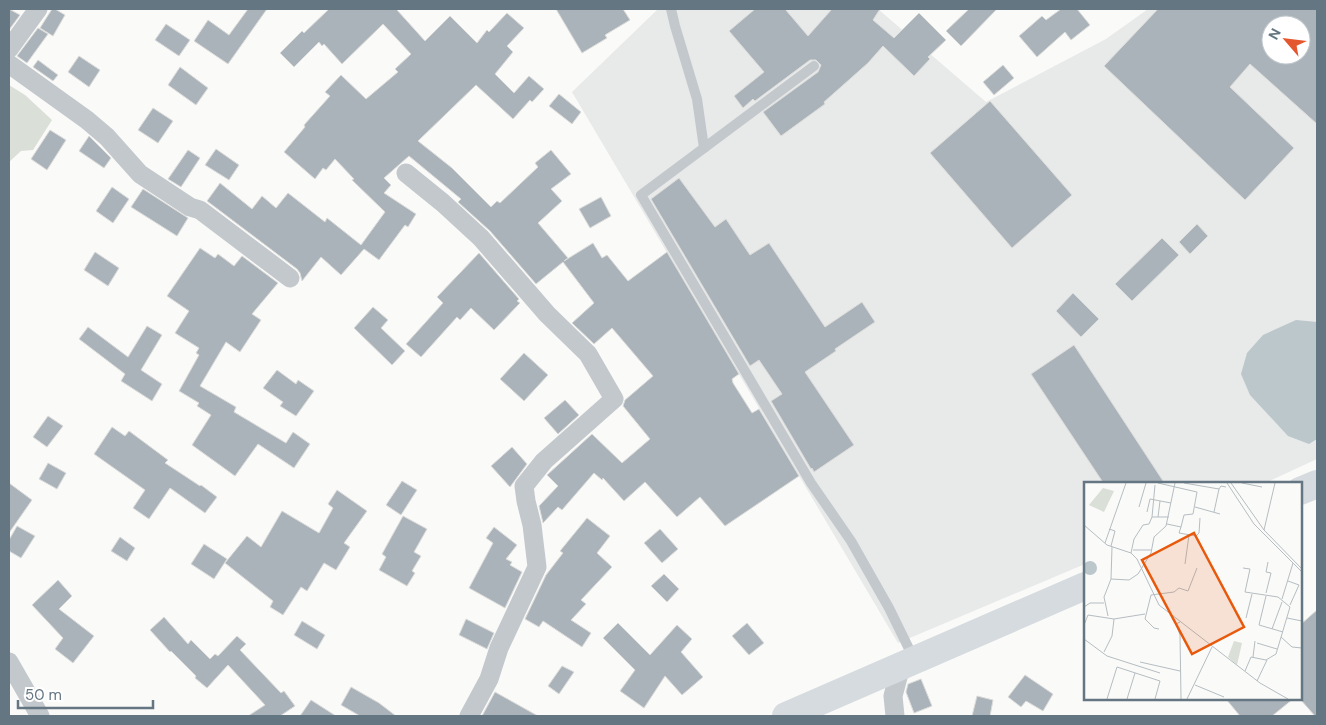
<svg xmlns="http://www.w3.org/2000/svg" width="1326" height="725" font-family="'DM Sans',sans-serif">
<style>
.built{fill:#e8e9e9;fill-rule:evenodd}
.green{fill:#dadfd7}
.water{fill:#bbc7cb}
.building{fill:#aab3b9;stroke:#dcdcda;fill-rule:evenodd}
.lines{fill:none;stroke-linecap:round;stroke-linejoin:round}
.lane{stroke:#c3c8cc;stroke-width:10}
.street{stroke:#c3c8cc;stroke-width:19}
.primary{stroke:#d6dbdf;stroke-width:28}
.inset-road{fill:none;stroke:#b5bdc2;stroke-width:1}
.view{fill:#e8590c;fill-opacity:0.15;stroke:#e8590c;stroke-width:2.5}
.inset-edge{fill:none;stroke:#657683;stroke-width:2.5}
</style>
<rect width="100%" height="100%" fill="#fafaf8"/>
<!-- built -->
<path class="built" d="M658,9H878L986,102L1106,39L1148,9H1317V459L1263,484H1085V564L898,643L572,92ZM1271,25H1301V55H1271Z"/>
<!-- green -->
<path class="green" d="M9,85L25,95L52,120L33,150L21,151L9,162Z"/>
<!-- water -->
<path class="water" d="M1296,320L1317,322V439L1309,444L1288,436L1250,395L1241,374L1247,353L1263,335Z"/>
<!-- building -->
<g class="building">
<path d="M9,9L20,15L9,30Z"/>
<path d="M52,9H55L65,15L53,36L40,28Z"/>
<path d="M248,9H267L228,64L194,41L208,20L229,35Z"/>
<path d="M329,9H399L397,10L425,41L450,16L477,43L487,30L489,32L507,13L524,28L507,46L513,52L495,74L514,93L529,76L544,89L532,102L530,100L513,119L476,85L418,141L452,168L491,207L497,201L500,203L538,167L535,163L551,150L571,174L551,189L562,201L538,223L568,258L564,261L593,243L602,258L607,255L628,281L667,252L739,374L732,379L733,383L752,413L759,409L799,476L725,526L700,497L677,517L645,482L624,501L603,478L602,480L594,473L562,510L558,507L543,523L539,506L558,486L547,475L592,434L622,463L650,439L623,406L625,400L653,376L612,328L594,344L572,323L594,303L563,262L536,284L490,231L458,202L461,199L409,156L384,178L391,185L384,193L416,214L408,227L405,225L379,260L364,249L341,275L321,257L302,281L300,273L297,269L207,201L220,183L252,209L262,196L276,208L288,193L325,222L327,218L361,245L385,212L352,180L354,179L335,159L326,170L323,168L315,179L284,152L305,127L304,125L330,96L325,92L341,75L366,99L398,72L395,69L411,54L383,24L342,64L324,44L322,46L319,42L294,67L280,53L302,31L304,33Z"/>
<path d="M556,9H623L630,20L605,35L607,38L582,53Z"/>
<path d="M755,9H785L808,36L832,9H880L873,20L894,38L919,13L946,40L928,57L930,59L914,76L883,46L868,63L824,102L825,104L781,136L763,112L818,72L821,65L816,60H810L755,101L753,99L743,108L734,96L764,72L729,31Z"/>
<path d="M969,9H997L961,46L946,31Z"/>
<path d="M1061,9H1077L1090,25L1071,40L1065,32L1037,57L1019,36L1042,16L1046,20Z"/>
<path d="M1158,9H1317V124L1250,64L1230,87L1294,148L1245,200L1104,66ZM1271,25H1301V55H1271Z"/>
<path d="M166,24L190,40L179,56L155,40Z"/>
<path d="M38,28L48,34L27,63L17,56Z"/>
<path d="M79,56L100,70L89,87L68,72Z"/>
<path d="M38,60L58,75L53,81L33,67Z"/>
<path d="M1003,65L1014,78L994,95L983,82Z"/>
<path d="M180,67L208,88L196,105L168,85Z"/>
<path d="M559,94L581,112L572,124L549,106Z"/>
<path d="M990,101L1072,195L1012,248L930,153Z"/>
<path d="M153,108L173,121L158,143L138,130Z"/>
<path d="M50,130L66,140L47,170L31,159Z"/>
<path d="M89,136L111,158L104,168L79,151Z"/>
<path d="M216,149L239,165L229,180L205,165Z"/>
<path d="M188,150L200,158L181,187L168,179Z"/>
<path d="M679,178L715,227L726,219L750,255L769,243L825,327L862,302L875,322L835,349L836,351L805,372L854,445L814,472L812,468L811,469L771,401L782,394L759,360L750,366L651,199Z"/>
<path d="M112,187L129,199L113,223L96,211Z"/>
<path d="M143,189L188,218L177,236L131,207Z"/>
<path d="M601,197L611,216L590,228L579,209Z"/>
<path d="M1197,224L1208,236L1190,254L1179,242Z"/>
<path d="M1162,238L1179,255L1132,301L1115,284Z"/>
<path d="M200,248L215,258L218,254L234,266L242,256L278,283L252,314L261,320L240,352L226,342L200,386L236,407L234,412L286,443L293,432L310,444L294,468L258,444L235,476L192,445L211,415L197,406L199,403L179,391L199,355L196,353L199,348L175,333L189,311L167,296Z"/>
<path d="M95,252L119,268L108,286L84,270Z"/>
<path d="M479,253L519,299L517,301L520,303L494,330L471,308L460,320L457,317L421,357L406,344L443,303L437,297Z"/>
<path d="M1073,293L1099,319L1081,337L1056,311Z"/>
<path d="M373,307L388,320L381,328L405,351L392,365L354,328Z"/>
<path d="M147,326L162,335L141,370L162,384L152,401L121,381L125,374L79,339L88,327L128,357Z"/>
<path d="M1074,345L1165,484H1104L1031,374Z"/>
<path d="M524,353L548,375L524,401L500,379Z"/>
<path d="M277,370L296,384L298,380L314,391L296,416L280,406L283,402L263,388Z"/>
<path d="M565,400L579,415L558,434L544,418Z"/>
<path d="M48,416L63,426L47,447L33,437Z"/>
<path d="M112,427L125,436L129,431L168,460L165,463L200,486L201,485L217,497L205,513L170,488L149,519L133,508L145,490L94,454Z"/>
<path d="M512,447L527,464L510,487L491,466Z"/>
<path d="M48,463L66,473L57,489L39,479Z"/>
<path d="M402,481L417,490L401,515L386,505Z"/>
<path d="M9,483L32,500L9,533Z"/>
<path d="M337,490L367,511L344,543L350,547L336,570L324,563L307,591L301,587L283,615L270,607L273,601L225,563L247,536L261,547L282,511L319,533L333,508L328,504Z"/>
<path d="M403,516L427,529L414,552L421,556L412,571L415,573L407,586L379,570L386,557L382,554Z"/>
<path d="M587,518L610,536L597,553L612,567L581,600L586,604L571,620L591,633L582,647L543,621L539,627L525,619L546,575L563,553L560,551Z"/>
<path d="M17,526L35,536L21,558L9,551V540Z"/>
<path d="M494,527L517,545L506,559L512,562L510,565L522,572L505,608L469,588L493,543L486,538Z"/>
<path d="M660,529L678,549L662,563L644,543Z"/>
<path d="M120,537L135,548L127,561L111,551Z"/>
<path d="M204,544L227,559L214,579L191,564Z"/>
<path d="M664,574L679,589L667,602L651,586Z"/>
<path d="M58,580L72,596L59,609L94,636L73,663L55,649L63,638L32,605Z"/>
<path d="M1317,610V716H1315L1300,699V625Z"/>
<path d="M164,617L188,644L191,640L210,659L215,654L218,656L237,636L246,644L240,650L281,693L284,691L295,706L280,716H248L265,705L228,665L207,688L195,678L196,676L171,651L170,652L150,630Z"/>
<path d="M466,619L494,633L487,649L459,635Z"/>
<path d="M302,621L325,635L317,649L294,635Z"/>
<path d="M618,623L650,655L677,625L692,639L681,652L703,677L682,695L665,676L644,708L620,691L635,670L603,638Z"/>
<path d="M747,623L764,643L749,655L732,636Z"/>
<path d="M562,666L574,672L559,694L548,686Z"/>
<path d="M1025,675L1053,694L1043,711L1026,701L1021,707L1008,697Z"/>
<path d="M921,679L932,706L914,713L906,692L908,684Z"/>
<path d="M351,687L379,703L396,716H360L341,705Z"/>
<path d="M495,692L538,716H482Z"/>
<path d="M977,696L993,700L990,716H972Z"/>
<path d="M1226,699H1293L1272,716H1240Z"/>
<path d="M311,700L336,716H300Z"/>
</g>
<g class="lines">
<!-- lane -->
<g class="lane">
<path d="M671,9L675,26L697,99L704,148"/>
<path d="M814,66L641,195L811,483L851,541L889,608L914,659"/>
</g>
<!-- street -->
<g class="street">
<path d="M9,49L38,9"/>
<path d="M9,64L87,120L107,137L140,174L190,207L200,210L290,278"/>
<path d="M406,173L443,203L481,238L547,314L588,354L614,399L544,461L524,486L526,501L532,525L537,567L499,648L489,679L469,716"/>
<path d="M9,662L40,716"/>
<path d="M895,716L893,696L901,666"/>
</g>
<!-- primary -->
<g class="primary">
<path d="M1300,491L1317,484"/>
<path d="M786,716L1085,586"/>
</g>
</g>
<!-- overview -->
<g transform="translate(1084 482)">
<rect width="218" height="218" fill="#fafaf8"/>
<path d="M19,6L30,9L20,30L5,23ZM150,159L158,161L153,183L144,175Z" fill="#dadfd7"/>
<path d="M-1 86a7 7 0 1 1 14 0a7 7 0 1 1-14 0Z" fill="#bbc7cb"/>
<path class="inset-road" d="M74,1L113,10L109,32L100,33L97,45M100,1L135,7L137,4L142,5M143,1L170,42L218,90M147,1L180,48L218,87M158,1L178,5M55,25L62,1M111,25L136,32M63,30L66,17L87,21M130,30L135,7M68,35L71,3M74,35L76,19M83,42L97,45L95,51L112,54L115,51L116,36M0,43L23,63L47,71L53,77L75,123L176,201L204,217M25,47L31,49L27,64M180,48L191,1M21,61L42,1M49,68H67M47,71L50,57L59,43L65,42L68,35H85M101,82L105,53M159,86L166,87L161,110L194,115L206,125L192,172L182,178L167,175L161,189M27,97L45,98L54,92L67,71L70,55L82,44L91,1M204,99L215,103L206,123M182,111L187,91L182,90L184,80M182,114L175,143L199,150M198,117L209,81M0,125L6,121H20M24,134L20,115L27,97L28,65M162,136L168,112M203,136L218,139M96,140L92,142L96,153L97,217M0,143L4,133L30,137L61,132M75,147L70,146L61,137L67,113L90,110L95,106L104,109L113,86M188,147L198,120M197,155L208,165L218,166M0,157L23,174L76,191M173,161L193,167M20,170L28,154L30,137M169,175L171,159M56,180L96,189M173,199L183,178M111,203L140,215M23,217L33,185L76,199L71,217M43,217L51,191M103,217L128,165"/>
<path class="view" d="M110,51L160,145L108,172L58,78Z"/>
<rect width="218" height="218" class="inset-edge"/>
</g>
<!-- border -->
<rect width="1326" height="725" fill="none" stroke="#657683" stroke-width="20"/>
<!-- north arrow -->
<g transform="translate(1286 40) rotate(298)"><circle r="24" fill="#ffffff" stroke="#c1c8cd"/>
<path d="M0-4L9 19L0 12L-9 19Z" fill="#e4572e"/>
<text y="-8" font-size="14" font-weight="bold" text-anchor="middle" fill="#657683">N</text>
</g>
<!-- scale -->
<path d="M18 700v8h135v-8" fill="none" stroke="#657683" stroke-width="2.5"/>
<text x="25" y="700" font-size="15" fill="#657683" stroke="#ffffff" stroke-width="4" paint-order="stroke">50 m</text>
</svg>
